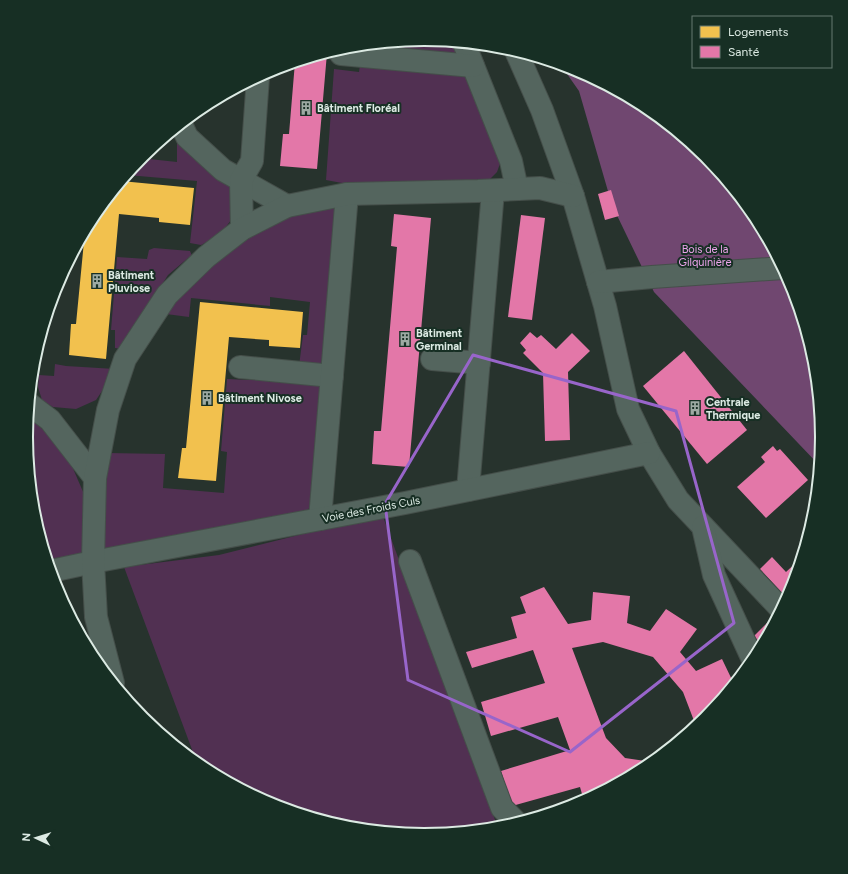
<svg xmlns="http://www.w3.org/2000/svg" width="848" height="874" font-family="Figtree,sans-serif">
<style>
.green{fill:#513052}
.forest{fill:#704770}
.homes{fill:#f2c14e}
.health{fill:#e377a8}
.lines{fill:none;stroke-linecap:round;stroke-linejoin:round}
.minor-casing{stroke:#454f4a;stroke-width:24}
.minor{stroke:#54655e;stroke-width:22}
.marked{fill:none;stroke:#9865ca;stroke-width:3;stroke-linejoin:round}
.labels{text-anchor:middle;stroke-width:4;stroke-linejoin:round;paint-order:stroke}
.poi-label{font-size:11px;font-weight:bold;fill:#dceae3;stroke:#172f24;text-anchor:start}
.park-label{font-size:11px;fill:#eca4eb;stroke:#172f24}
.street-label{font-size:11px;fill:#dceae3;stroke:#172f24}
.rim{fill:none;stroke:#dceae3;stroke-width:2}
</style>
<rect width="100%" height="100%" fill="#27332d"/>
<!-- green -->
<g class="green">
<path d="M424,39L457,42L503,155L497,172L486,183L358,186L326,180L334,69L359,72L363,45Z"/>
<path d="M177,140L227,181L234,195L231,220L220,235L201,245L190,243L197,181L127,175L140,158L177,162Z"/>
<path d="M329,205L336,208L328,363L320,366H299L303,335H307L310,302L270,297V306L191,298L189,317L166,314L180,296L244,236L313,208Z"/>
<path d="M154,248L190,251L192,256L188,258L168,275L139,320L124,349L115,348V330H111L117,257L147,259L149,250Z"/>
<path d="M55,364L66,366L115,369L110,379L96,400L76,409L53,407L42,400L38,387L39,375L54,376Z"/>
<path d="M252,376L323,386L311,507L302,514L99,555L107,453L165,454L163,488L224,493L227,452L221,451L227,379L249,380Z"/>
<path d="M28,416L65,450L84,494L87,557L49,564L34,514L26,437Z"/>
<path d="M382,514L498,828L424,835L346,827L271,805L203,768L197,763L124,567L219,555Z"/>
</g>
<!-- forest -->
<path class="forest" d="M560,64L577,69L645,106L706,156L755,216L792,285L814,360L822,437L819,465L654,292L612,205L579,91Z"/>
<!-- homes -->
<g class="homes">
<path d="M121,181L194,188L190,225L159,222V218L119,214L106,359L69,355L71,324H76L85,231L93,216Z"/>
<path d="M200,302L303,312L300,348L269,346V340L229,337L216,481L178,478L182,448H186Z"/>
</g>
<!-- health -->
<g class="health">
<path d="M327,53L317,169L280,166L283,134H289L295,62Z"/>
<path d="M611,190L619,216L605,220L598,194Z"/>
<path d="M394,214L431,218L409,467L372,464L374,431H381L397,247L391,246Z"/>
<path d="M521,215L545,218L532,320L508,317Z"/>
<path d="M530,332L537,338L541,335L556,349L572,333L590,351L568,372L570,440L545,441L543,373L523,353L526,350L520,343Z"/>
<path d="M684,351L747,430L707,464L643,386Z"/>
<path d="M773,446L777,451L780,449L808,480L766,518L737,487L765,462L761,457Z"/>
<path d="M772,557L786,572L801,558L792,590L789,594L786,597L760,569Z"/>
<path d="M544,587L568,624L591,620L593,592L630,596L627,623L650,631L666,609L697,629L680,652L696,671L722,659L734,684L721,700L713,704L714,708L705,719L696,726L683,692L653,657L603,642L572,648L606,738L625,758L652,762L645,768L584,801L580,787L512,806L501,771L570,750L558,717L491,736L481,702L545,683L533,650L472,668L466,652L517,638L511,617L526,613L520,597Z"/>
<path d="M767,623L771,627L762,645L754,636Z"/>
</g>
<g class="lines">
<defs>
<g id="minor">
<path d="M464,43L511,161L517,189"/>
<path d="M516,51L542,110L573,196L605,306L628,409L649,453L678,500L781,609"/>
<path d="M341,54L473,66"/>
<path d="M181,124L187,137L223,170L287,206"/>
<path d="M242,229L241,180L252,161L258,77"/>
<path d="M598,282L652,277L783,268"/>
<path d="M432,359L479,363"/>
<path d="M240,367L332,376"/>
<path d="M29,404L50,420L95,478"/>
<path d="M468,490L493,191"/>
<path d="M320,519L347,194"/>
<path d="M703,527L714,575L753,660"/>
<path d="M410,561L502,808L517,823"/>
<path d="M51,571L93,562L405,503L649,453"/>
<path d="M113,683L96,617L93,562L95,478L108,410L125,359L167,295L206,257L242,229L287,206L347,194L478,191L540,188L573,196"/>
</g>
</defs>
<!-- minor casing -->
<use href="#minor" class="minor-casing"/>
<!-- minor -->
<use href="#minor" class="minor"/>
</g>
<!-- marked area -->
<path class="marked" d="M473,355L676,411L734,623L570,752L408,680L385,504Z"/>
<!-- icons -->
<defs>
<symbol id="building-bare" viewBox="-9 -9 18 18"><path d="M-4-6H4V6H1V3H-1V6H-4ZM-2.5-4.3h1.7v1.8h-1.7ZM.8-4.3h1.7v1.8H.8ZM-2.5-1h1.7V.8h-1.7ZM.8-1h1.7V.8H.8Z" fill="#9daaa3" stroke="#172f24" stroke-width="2.5" paint-order="stroke"/></symbol>
</defs>
<g fill-rule="evenodd">
<use href="#building-bare" x="296" y="98" width="20" height="20"/>
<use href="#building-bare" x="87" y="271" width="20" height="20"/>
<use href="#building-bare" x="395" y="329" width="20" height="20"/>
<use href="#building-bare" x="197" y="388" width="20" height="20"/>
<use href="#building-bare" x="685" y="398" width="20" height="20"/>
</g>
<g class="labels">
<!-- poi labels -->
<g class="poi-label">
<text x="317" y="112">Bâtiment Floréal</text>
<text x="108" y="279">Bâtiment<tspan x="108" dy="13">Pluviose</tspan></text>
<text x="416" y="337">Bâtiment<tspan x="416" dy="13">Germinal</tspan></text>
<text x="218" y="402">Bâtiment Nivose</text>
<text x="706" y="406">Centrale<tspan x="706" dy="13">Thermique</tspan></text>
</g>
<!-- park labels -->
<g class="park-label">
<text x="705" y="253">Bois de la<tspan x="705" dy="13">Gilquinière</tspan></text>
</g>
<!-- street labels -->
<g class="street-label">
<text transform="translate(371 509) rotate(-11)" y="4">Voie des Froids Culs</text>
</g>
</g>
<!-- crop -->
<path d="M0 0H848V874H0ZM33 437a391 391 0 1 1 782 0a391 391 0 1 1-782 0Z" fill="#172f24" fill-rule="evenodd"/>
<path class="rim" d="M33 437a391 391 0 1 1 782 0a391 391 0 1 1-782 0Z"/>
<!-- legend -->
<rect x="692" y="16" width="140" height="52" fill="#172f24" stroke="#667a70"/>
<rect x="700" y="26" width="20" height="12" fill="#f2c14e" stroke="#667a70"/>
<text x="728" y="36" font-size="12" fill="#dceae3">Logements</text>
<rect x="700" y="46" width="20" height="12" fill="#e377a8" stroke="#667a70"/>
<text x="728" y="56" font-size="12" fill="#dceae3">Santé</text>
<!-- north arrow -->
<g transform="translate(36 838) rotate(274)" stroke="#172f24" stroke-width="3" paint-order="stroke">
<path d="M0-3L7 15L0 10L-7 15Z" fill="#dceae3"/>
<text y="-6" font-size="11" font-weight="bold" text-anchor="middle" fill="#dceae3">N</text>
</g>
</svg>
